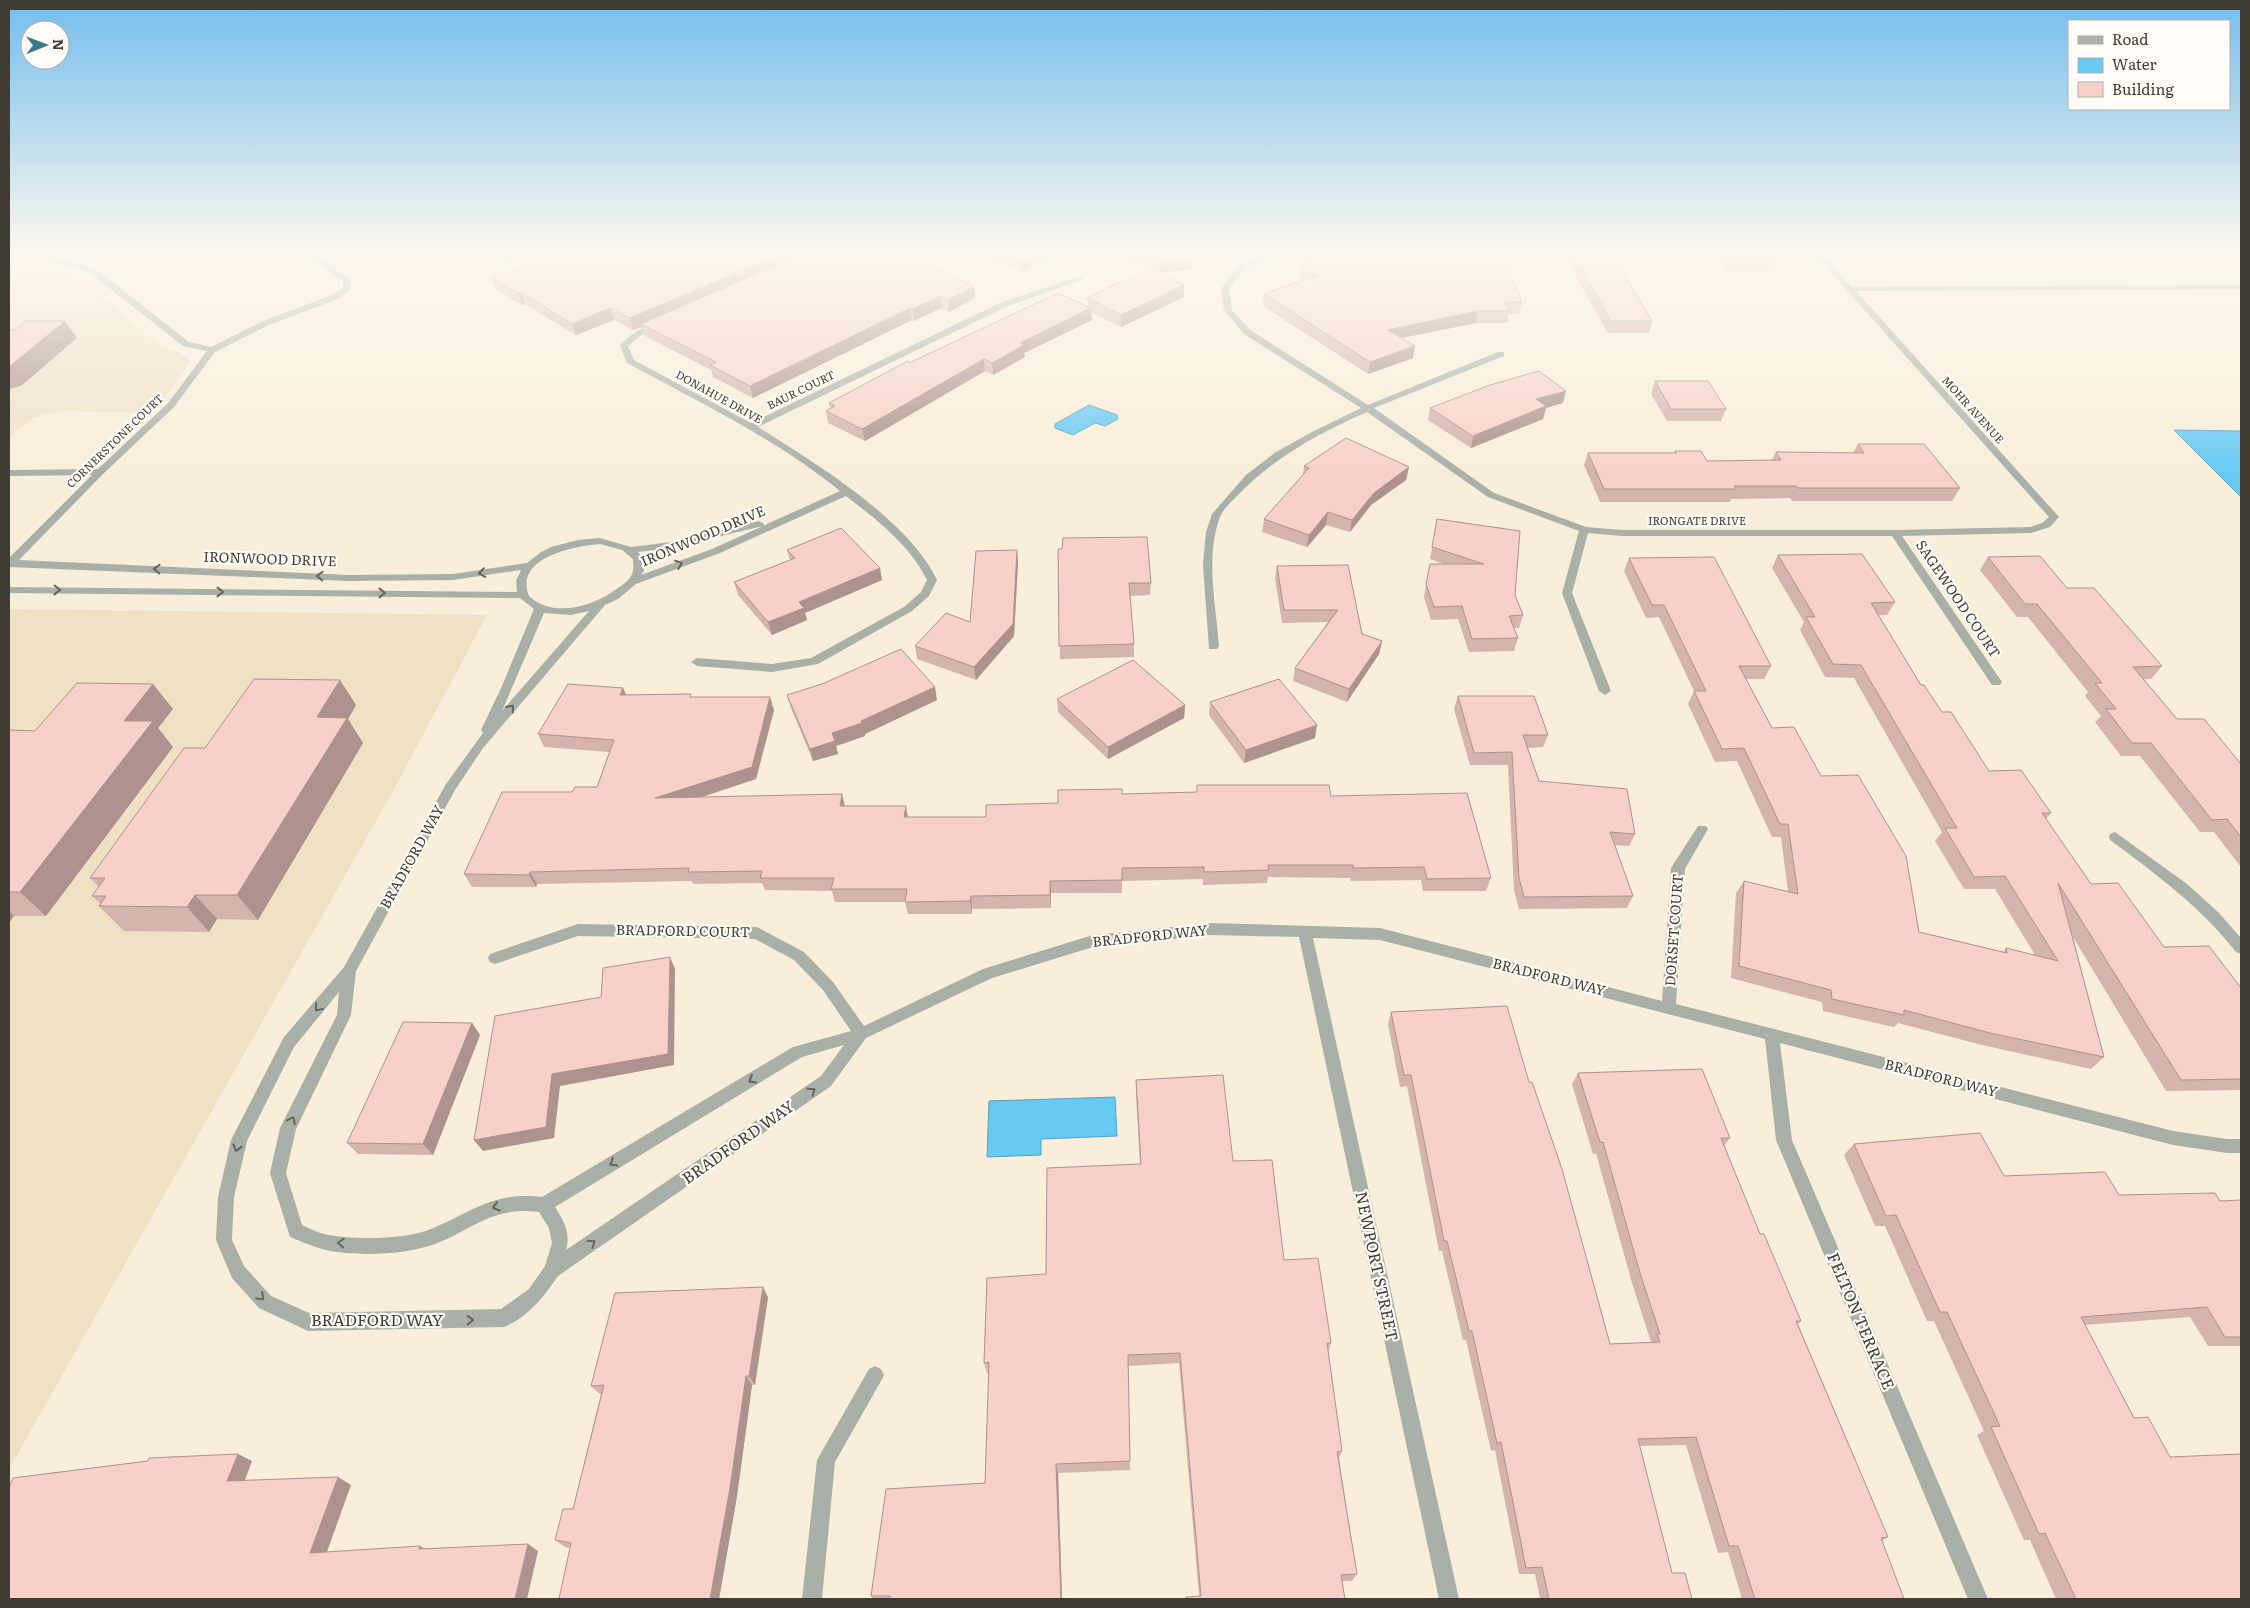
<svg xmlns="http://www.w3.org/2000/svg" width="2250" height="1608" font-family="Literata,serif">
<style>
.built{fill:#f0e1c5}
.water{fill:#66caf4;stroke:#5b9fba}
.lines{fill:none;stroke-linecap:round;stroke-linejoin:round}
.minor{fill:#a9b0a8;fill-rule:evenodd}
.wall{fill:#d4b4ad}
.shaded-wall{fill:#ad928d}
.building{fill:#f7d1c9;stroke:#ad928d}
.oneway{stroke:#65655c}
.labels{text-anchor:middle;stroke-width:4.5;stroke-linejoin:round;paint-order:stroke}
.far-street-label{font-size:11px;fill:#403c33;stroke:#fffcf8}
.street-label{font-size:14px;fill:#403c33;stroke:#fffcf8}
.near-street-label{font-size:16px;fill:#403c33;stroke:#fffcf8}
</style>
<rect width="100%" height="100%" fill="#f9eed9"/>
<!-- built -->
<g class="built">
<path d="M20,263L83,279L160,346L176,351L191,361L167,394L146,413L61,411L33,418L9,436V264Z"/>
<path d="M9,609L487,615L393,791L9,1469Z"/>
</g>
<!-- water -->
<g class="water">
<path d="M1089,405L1117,415L1118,419L1105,426L1095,423L1073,435L1055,428V424Z"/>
<path d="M2174,430L2241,431V497Z"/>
<path d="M1115,1097L1117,1136L1041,1139V1155L987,1157L989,1101Z"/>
</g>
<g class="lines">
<!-- minor -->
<g class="minor">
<path d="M25,251H32L96,269L189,342L211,347L263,321L332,295L343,288V282L301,251H310L350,279L351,289L338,299L269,325L215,352L174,407L103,474L19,560L349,575L453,574L527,563L541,552L551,547L578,540L600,538L631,547L671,542L759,521L764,524L763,526L671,548L638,552L643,558L644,571L641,575L712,549L840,491C776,439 699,402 627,363L620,346L621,344C629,337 653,317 663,324L640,336L628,346L634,360L751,423L1002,302L1077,277L1084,279L1008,306L758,427C815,463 908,519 937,580L929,596L912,611L818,664L772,672L697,666L691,662L697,658L772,664L811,658L904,607L921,592L927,580C910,545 876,519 846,496L720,553L636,584L618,599L605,605L483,748L455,790L356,971L351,1015L296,1129L286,1173L302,1225C309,1228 316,1232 324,1234C352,1240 404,1240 431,1229C473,1212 493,1191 542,1197L793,1047L851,1031L823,990L794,960L755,939L578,936L495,964L490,962L488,958L490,954L578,924L757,927L804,952L833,982L864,1026L983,969L1093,935L1211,923L1380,928L1662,1001L1671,868L1698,826H1706L1708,829L1685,869L1676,1004L2173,1131L2227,1139H2241V1153H2227L2173,1145L1780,1043L1792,1140L1988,1599H1968L1776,1140L1765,1039L1380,940L1313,938L1459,1599H1439L1299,937L1211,935L1093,947L992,978L866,1038L831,1086L558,1276C544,1297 528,1317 504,1327L308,1331L259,1308L232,1278L216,1240L218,1197L231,1140L284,1037L344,967L446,784L483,733L481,730L502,686L534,609L520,598L9,593V587L517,592L516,581L521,570L453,580L349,581L9,567V558L92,475L9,476V470L98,469L168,403L207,351L183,346L90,273L25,254ZM600,544L622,550L633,559C633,562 634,567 633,571C632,578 624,584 618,588C595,606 553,619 529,596C514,557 575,546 600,544ZM589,611L502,711L544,613L571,615ZM339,992L337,1015L280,1128L270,1173L290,1237C301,1241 311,1246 322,1249C352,1257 403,1255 432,1245C473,1230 491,1206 539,1212L549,1228L552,1243L545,1266L529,1289L501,1309L309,1313L271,1296L244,1266L232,1240L234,1197L247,1141L294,1047ZM844,1045L821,1076L566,1250C571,1234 564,1221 555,1207L802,1057Z"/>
<path d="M524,251H535L507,263L500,261Z"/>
<path d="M1278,251H1291L1267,258L1243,270L1229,289L1232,310L1250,330L1368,405L1498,352H1504V356L1374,408L1494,493L1586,527L1622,530H1895L2030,527L2042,523L2049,517L1812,251H1820L1852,287L2241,285V289L1856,291L2059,517L2050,527L2031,533L1902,536L2000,679L2002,682L2000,685H1992L1892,536H1622L1588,533L1572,593L1611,691L1605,695L1599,691L1562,593L1579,531L1488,497L1367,412C1319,433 1273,458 1237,496C1231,502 1223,509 1220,517C1205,557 1216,605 1219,646L1217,649H1209L1203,564L1206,532L1212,514L1246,475L1276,452L1312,432L1361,408L1244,334L1224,310L1221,289L1237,266L1262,254Z"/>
<path d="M2115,832L2187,884L2218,912L2241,938V954L2236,952C2201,907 2156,874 2110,840L2109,837L2110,834Z"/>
<path d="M875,1366L881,1369L884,1375L881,1381L835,1462L822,1599H802L817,1460L869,1369Z"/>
</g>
</g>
<!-- wall -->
<g class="wall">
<path d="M965,251H1062L1022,272Z"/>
<path d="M1098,251H1187L1192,257V269L1162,273Z"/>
<path d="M1569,251H1617L1625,264L1622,273L1652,321L1649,333H1608L1567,261Z"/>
<path d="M1709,251H1772L1780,260L1775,271L1724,272Z"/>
<path d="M2191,251H2241V255L2197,256Z"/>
<path d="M1305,258L1522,302L1519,314H1509L1507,323H1476L1402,338L1413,358L1368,374L1263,306L1264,294L1303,280L1300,279L1302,267H1304Z"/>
<path d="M491,278L974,287L975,298L949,312L941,308L914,321L912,320L753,398L713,377L711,370L645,336L642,327L633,330L614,320L576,335L525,304L522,305L496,289Z"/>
<path d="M1184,297L1121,327L1091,312L1092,320L1024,353L1025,357L993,375L985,371L865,441L828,423L826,411L830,408L829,403L909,363L1088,306L1087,298Z"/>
<path d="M1655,381L1726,409L1721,421H1667L1651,394Z"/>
<path d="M1563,403L1546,408L1543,419L1471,448L1428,420L1430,408Z"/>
<path d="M1858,444L1960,488L1952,501H1792L1790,498L1731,499L1730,502H1600L1584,465L1588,453H1674L1675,451L1707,461L1772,460L1776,452L1853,453Z"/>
<path d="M1304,466L1409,467L1406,480L1371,505L1350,532L1326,525L1307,547L1262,532L1264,519L1303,475Z"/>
<path d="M1437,519L1515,595L1523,615L1519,628H1514L1518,638L1514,651L1469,652L1458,619L1431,620L1424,597L1430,564H1444L1430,559Z"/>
<path d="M1058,549L1151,583L1150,595L1130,596L1134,644V657L1060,659Z"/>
<path d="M787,550L882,580L805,613L807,620L772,635L738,595L734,582L790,560Z"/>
<path d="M1017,550L1018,563L1014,636L976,680L917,659L915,646L970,622Z"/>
<path d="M1778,555L1895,602L1887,615H1878L1921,685L1942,712L1989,771L2051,813L2046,819L2091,884L2164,947L2241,988V1090L2166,1091L2073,937L2104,1057L2091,1069L1978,1044L1898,1023L1894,1027L1823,1011L1822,1002L1731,978L1736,893L1744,881L1788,892L1781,837H1772L1737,761L1715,762L1688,704L1694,691L1659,617L1646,618L1624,571L1629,558L1771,666L1764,679H1746L1772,728L1821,776L1919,932L2003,952L2006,948L2035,955L1995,889H1964L1935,841L1942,832L1854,678L1825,677L1800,630L1804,622L1772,568Z"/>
<path d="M1988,557L2067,588L2162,666L2151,679H2144L2177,719L2241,764V867L2214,832H2200L2140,756H2121L2095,722L2101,716L2085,696L2088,692L2028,617H2017L1980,570Z"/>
<path d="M1348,565L1362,634L1382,641L1379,654L1347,702L1293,681L1295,668L1328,622L1282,623L1275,578L1277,566Z"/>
<path d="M623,688L626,695L692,697L774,710L756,779L703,797L845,806L908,817H986L1058,803L1122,794L1197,792V785L1331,796L1491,878L1486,891H1423L1421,880L1351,881L1350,878L1268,877L1267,883L1203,885V879L1122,881V893H1051V908L972,909V914H908L905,902H835L832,891L765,890L762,883L693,884L692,881L537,884L536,887H472L464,874L572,792L597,787L609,752L544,747L538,734Z"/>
<path d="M787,695L937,700L865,734V736L836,746L838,754L813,761L791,708Z"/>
<path d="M1458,696L1548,735L1543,747L1528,748L1539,781L1635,834L1629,846L1615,845L1633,896L1627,908L1519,909L1514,890L1508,765H1470L1454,709Z"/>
<path d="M1057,699L1185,705L1184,718L1108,759L1058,712Z"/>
<path d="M1210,702L1315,738L1244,763L1209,715Z"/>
<path d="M356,705L348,719L363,743L258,920L217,919L209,932L124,931L99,906L101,904L92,896L99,887L90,878L205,748Z"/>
<path d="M173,709L158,728L173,747L46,916H14L9,923V730L35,731Z"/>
<path d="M1391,1012L1529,1082L1610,1344L1650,1342H1651L1632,1283L1596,1153L1593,1154L1572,1084L1578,1073L1730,1138L1724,1146L1760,1234L1801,1321L1798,1324L1888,1537L1882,1541L1904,1599H1742L1728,1552L1718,1553L1686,1445L1640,1446L1672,1573L1692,1599H1540L1535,1574H1519L1495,1450L1491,1451L1466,1340H1463L1442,1251H1439L1407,1086L1400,1087L1388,1024Z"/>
<path d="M472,1023L480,1035L433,1155L358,1154L347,1143Z"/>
<path d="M1136,1080L1233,1161L1284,1260L1331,1343L1328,1352L1342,1451L1339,1458L1357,1574L1352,1581H1342L1345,1599H1186V1597L1199,1596L1179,1363L1128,1366L1130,1470L1058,1473L1062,1599H873L871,1596L985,1483L989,1373H987L984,1363L1046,1274L1140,1164L1136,1093Z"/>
<path d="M1854,1144L2004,1176L2119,1195L2220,1201L2241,1200V1346H2208L2190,1317L2085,1325L2134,1418L2241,1599H2056L2030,1540H2024L1977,1435L1984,1431L1934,1321H1927L1885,1226H1875L1844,1155Z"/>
<path d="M768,1297L755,1385H752L737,1496L719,1599H559L570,1548L565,1547L555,1540L573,1509L601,1394H600L591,1386Z"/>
</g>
<!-- shaded-wall -->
<g class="shaded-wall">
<path d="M445,251H456L446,254Z"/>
<path d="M789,251H818L641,324L642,327L633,330L630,318Z"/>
<path d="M1040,251H1062L1022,272V261Z"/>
<path d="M1192,257V269L1162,273V261Z"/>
<path d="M1184,285V297L1121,327V315Z"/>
<path d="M974,287L975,298L949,312L948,300Z"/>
<path d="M521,292L525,304L522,305L518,293Z"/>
<path d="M940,296L941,308L914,321L913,309Z"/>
<path d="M610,308L614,320L576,335L572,324Z"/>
<path d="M910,308L912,320L753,398L750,386Z"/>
<path d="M1091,308L1092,320L1024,353L1025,357L993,375L992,363L1020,343Z"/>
<path d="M1478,311L1476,323L1386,341L1388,330Z"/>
<path d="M65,321L77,338L21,386L9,389V367Z"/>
<path d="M1415,346L1413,358L1368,374L1370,362Z"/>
<path d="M984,359L985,371L865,441L862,429Z"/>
<path d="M1566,391L1563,403L1546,408L1543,419L1471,448L1473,436L1536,399Z"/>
<path d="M1409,467L1406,480L1371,505L1350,532L1352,520L1374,493Z"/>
<path d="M1328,512L1326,525L1307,547L1309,535Z"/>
<path d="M1017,550L1018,563L1014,636L976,680L974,667Z"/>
<path d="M880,568L882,580L805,613L807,620L772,635L768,622L799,602Z"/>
<path d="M1382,641L1379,654L1347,702L1349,689Z"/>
<path d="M340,680L356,705L348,719L363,743L258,920L237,895L317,717Z"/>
<path d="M153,684L173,709L158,728L173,747L46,916L20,892L124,721Z"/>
<path d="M935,687L937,700L865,734V736L836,746L838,754L813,761L810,749L832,733L861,721Z"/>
<path d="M623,688L629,701L620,695Z"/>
<path d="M770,697L774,710L756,779L660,810L655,798Z"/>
<path d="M1185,705L1184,718L1108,759V747Z"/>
<path d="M1317,725L1315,738L1244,763L1246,750Z"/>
<path d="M842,794L845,806H840Z"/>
<path d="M906,806L908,819L904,817Z"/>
<path d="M530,872L537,884L536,887L529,875Z"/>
<path d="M1050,881L1051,893V908L1050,895Z"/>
<path d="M195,895L217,919L209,932L187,907Z"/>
<path d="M971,896L972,909V914L970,901Z"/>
<path d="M9,911L14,916L9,923Z"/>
<path d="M670,957L675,969L674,1065L560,1086L554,1138L483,1151L474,1140L552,1074Z"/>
<path d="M472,1023L480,1035L433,1155L423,1144Z"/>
<path d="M763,1287L768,1297L755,1385L749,1376Z"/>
<path d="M746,1376L752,1385L737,1496L719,1599H710Z"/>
<path d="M238,1454L252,1461L242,1488L227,1481Z"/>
<path d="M1056,1464L1058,1473L1062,1599H1061Z"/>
<path d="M338,1477L351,1485L324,1560L310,1553Z"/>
<path d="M528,1544L538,1551L527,1599H515Z"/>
<path d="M420,1546L432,1553L419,1549Z"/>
</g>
<!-- building -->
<g class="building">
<path d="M561,251H789L630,318L610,308L572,324L521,292L518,293L491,278Z"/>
<path d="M809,251H900L974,287L948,300L940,296L913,309L910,308L750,386L710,365L716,362L641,324Z"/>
<path d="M995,251H1040L1022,261Z"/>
<path d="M1132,251H1187L1192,257L1162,261Z"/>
<path d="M1328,251H1501L1522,302H1505L1509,311H1478L1388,330L1415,346L1370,362L1264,294L1316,276L1302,267L1314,264L1305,258Z"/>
<path d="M1571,251H1617L1625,264H1617L1652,321H1611Z"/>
<path d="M1721,251H1772L1780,260H1728Z"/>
<path d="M1148,269L1184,285L1121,315L1087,298Z"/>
<path d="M1058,293L1091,308L1020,343L1024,345L992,363L984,359L862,429L826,411L835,406L829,403L908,361L909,363Z"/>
<path d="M26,321H65L9,367V330H15Z"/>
<path d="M1539,371L1566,391L1536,399L1546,406L1473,436L1430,408L1490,385Z"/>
<path d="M1655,381H1708L1726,409H1671Z"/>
<path d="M1346,438L1409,467L1374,493L1352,520L1328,512L1309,535L1264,519L1309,468L1304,466Z"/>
<path d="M1858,444H1924L1960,488H1798L1796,486H1734L1736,489H1604L1588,453H1676L1675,451H1701L1707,461L1781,460L1776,452L1864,453Z"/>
<path d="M1437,519L1520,531L1515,595L1523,615L1509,616L1518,638L1472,639L1462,606L1434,607L1426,584L1430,564H1484L1432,547Z"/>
<path d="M841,528L880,568L799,602L804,608L768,622L734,582L795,558L787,550Z"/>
<path d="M1147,537L1151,583H1129L1134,644L1059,646L1058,549H1062L1063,538Z"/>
<path d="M1017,550L1013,624L974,667L915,646L946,613L970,622L976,551Z"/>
<path d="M1862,554L1895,602L1871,603L1921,685H1924L1942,712H1951L1989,771L2021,770L2051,813H2042L2091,884L2118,883L2164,947L2209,946L2241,988V1079L2181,1080L2058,883L2104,1057L1990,1033L1904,1010V1015L1832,999L1831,990L1739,966L1744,881L1798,894L1788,824H1780L1744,748L1722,749L1694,691H1706L1664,605H1652L1629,558L1714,557L1771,666H1739L1772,728L1794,727L1821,776L1858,775L1906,856L1919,932L2007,953L2006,948L2058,961L2005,876L1974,877L1945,828H1957L1861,665L1833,664L1806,617H1815L1778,555Z"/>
<path d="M2040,556L2067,588H2094L2162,666L2133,667L2177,719H2204L2241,764V837L2227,819L2212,820L2151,743H2132L2106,709H2116L2095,683H2102L2037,604H2025L1988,557Z"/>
<path d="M1348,565L1362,634L1382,641L1349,689L1295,668L1338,610H1284L1277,566Z"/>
<path d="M901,649L935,687L861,721L862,723L832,733L835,741L810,749L787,695L822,684Z"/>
<path d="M1133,660L1185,705L1108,747L1057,699Z"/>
<path d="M254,679L340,680L317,717L347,718L237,895H195L187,907L99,906L106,896H92L105,878H90L184,748H205Z"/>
<path d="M1279,679L1317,725L1246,750L1210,702Z"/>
<path d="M77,683L153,684L124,721H153L20,892H9V730L35,731Z"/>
<path d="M568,684L623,688L620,695L691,694L690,697H770L752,767L655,798L842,794L840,806H906L904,817H986V805L1058,803V790L1122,789V794L1197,792V785H1329L1331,796L1467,793L1491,878L1427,879L1424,867L1353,868V865H1268L1269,870L1204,872V867L1122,868V880L1050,881V895L971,896L970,901L905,902L907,889H831L834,878H760L762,871L688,872L689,868L530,872L529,875L464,874L502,792H572L575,787H597L614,740L538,734Z"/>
<path d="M1458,696H1534L1548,735H1523L1539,781L1627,789L1635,834L1610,832L1633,896L1524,897L1519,878L1512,752L1474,753Z"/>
<path d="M670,957L668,1054L552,1074L546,1127L474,1140L495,1016L601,997L603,968Z"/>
<path d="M1507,1006L1529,1082H1532L1562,1169L1610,1344L1660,1342L1657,1334H1660L1640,1273L1603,1142H1600L1578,1073L1702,1069L1730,1138H1721L1760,1234H1764L1801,1321H1796L1888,1537L1881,1538L1904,1599H1755L1738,1546H1729L1696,1437L1638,1439L1672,1573H1685L1692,1599H1549L1542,1567L1526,1568L1501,1442L1497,1443L1472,1331H1469L1447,1241H1444L1411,1075H1404L1391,1012Z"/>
<path d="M403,1022L472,1023L423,1144L347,1143Z"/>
<path d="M1223,1075L1233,1161L1272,1160L1284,1260L1318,1258L1331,1343H1327L1342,1451L1337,1452L1357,1574L1341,1575L1345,1599H1186V1597L1201,1596L1180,1353L1128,1355L1130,1461L1056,1464L1061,1599H890V1596H871L886,1489L985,1483L989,1362L984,1363L987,1278L1046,1274L1047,1168L1141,1164L1136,1080Z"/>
<path d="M1980,1133L2004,1176L2105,1172L2119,1195L2215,1193L2220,1201L2241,1200V1337H2225L2207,1307L2081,1317L2134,1418L2148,1417L2170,1457L2241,1454V1599H2076L2045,1533L2039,1534L1991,1427L2000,1426L1947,1312H1940L1896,1215L1886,1216L1854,1144Z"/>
<path d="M763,1287L749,1376H746L730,1488L710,1599H559L571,1543L555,1540L563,1509H573L604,1385L591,1386L615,1293Z"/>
<path d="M238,1454L227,1481L338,1477L310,1553L420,1546L419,1549L528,1544L515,1599H9V1488L13,1478L148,1461L149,1458Z"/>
</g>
<!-- one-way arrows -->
<defs><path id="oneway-chevron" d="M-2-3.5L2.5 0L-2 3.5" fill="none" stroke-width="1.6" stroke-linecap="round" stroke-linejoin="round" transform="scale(1.25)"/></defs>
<g class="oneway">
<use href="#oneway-chevron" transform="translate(679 564) rotate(-21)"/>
<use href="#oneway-chevron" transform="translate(157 569) rotate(-178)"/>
<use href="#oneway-chevron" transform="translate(482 573) rotate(172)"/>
<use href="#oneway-chevron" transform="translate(320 576) rotate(-178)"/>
<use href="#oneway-chevron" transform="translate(57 590) rotate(1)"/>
<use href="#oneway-chevron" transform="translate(220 592) rotate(1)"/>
<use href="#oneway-chevron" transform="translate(382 593)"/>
<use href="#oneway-chevron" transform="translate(511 708) rotate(-49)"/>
<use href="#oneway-chevron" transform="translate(318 1008) rotate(130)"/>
<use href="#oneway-chevron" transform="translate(752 1080) rotate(149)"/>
<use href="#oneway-chevron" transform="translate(812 1091) rotate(-35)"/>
<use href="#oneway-chevron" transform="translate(292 1120) rotate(-64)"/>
<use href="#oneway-chevron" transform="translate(237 1148) rotate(104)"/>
<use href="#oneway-chevron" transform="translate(613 1163) rotate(149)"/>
<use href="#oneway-chevron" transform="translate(496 1207) rotate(163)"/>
<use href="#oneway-chevron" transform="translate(341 1243) rotate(-176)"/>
<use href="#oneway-chevron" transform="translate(592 1243) rotate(-34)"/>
<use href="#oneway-chevron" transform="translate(261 1297) rotate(44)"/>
<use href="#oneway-chevron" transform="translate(470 1320) rotate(-2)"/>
</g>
<!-- sky -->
<linearGradient id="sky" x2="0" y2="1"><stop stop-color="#74bded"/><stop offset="0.53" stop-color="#fcf7ee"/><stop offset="1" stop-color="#fcf7ee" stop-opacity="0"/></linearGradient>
<rect width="2250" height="476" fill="url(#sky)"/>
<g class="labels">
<!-- far-street labels -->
<g class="far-street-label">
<text transform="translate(801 390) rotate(-26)" y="4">BAUR COURT</text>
<text transform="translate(719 397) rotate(29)" y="4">DONAHUE DRIVE</text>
<text transform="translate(1973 410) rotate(48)" y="4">MOHR AVENUE</text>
<text transform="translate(115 441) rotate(-44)" y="4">CORNERSTONE COURT</text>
<text x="1697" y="525">IRONGATE DRIVE</text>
</g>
<!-- street labels -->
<g class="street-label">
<text transform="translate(703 536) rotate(-23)" y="5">IRONWOOD DRIVE</text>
<text transform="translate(270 559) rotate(2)" y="5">IRONWOOD DRIVE</text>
<text transform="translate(1958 599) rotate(56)" y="5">SAGEWOOD COURT</text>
<text transform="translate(412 857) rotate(-61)" y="5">BRADFORD WAY</text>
<text transform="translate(1674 930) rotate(-86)" y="5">DORSET COURT</text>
<text transform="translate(683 931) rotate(1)" y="5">BRADFORD COURT</text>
<text transform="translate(1150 936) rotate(-6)" y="5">BRADFORD WAY</text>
<text transform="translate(1549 977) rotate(14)" y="5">BRADFORD WAY</text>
<text transform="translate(1941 1078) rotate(14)" y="5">BRADFORD WAY</text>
</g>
<!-- near-street labels -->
<g class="near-street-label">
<text transform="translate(738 1142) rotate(-35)" y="6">BRADFORD WAY</text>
<text transform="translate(1377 1266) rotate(78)" y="6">NEWPORT STREET</text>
<text x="377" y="1326">BRADFORD WAY</text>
<text transform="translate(1861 1321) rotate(67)" y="6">FELTON TERRACE</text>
</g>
</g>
<!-- border -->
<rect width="2250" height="1608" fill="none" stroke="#403c33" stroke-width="20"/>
<!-- legend -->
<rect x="2068" y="20" width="162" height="90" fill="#fffcf8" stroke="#b3afa9"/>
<rect x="2078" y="36" width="25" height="8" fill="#a9b0a8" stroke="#b3afa9"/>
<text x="2112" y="45" font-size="15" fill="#403c33">Road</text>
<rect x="2078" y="58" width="25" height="15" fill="#66caf4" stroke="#b3afa9"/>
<text x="2112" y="70" font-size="15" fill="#403c33">Water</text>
<rect x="2078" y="82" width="25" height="15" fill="#f7d1c9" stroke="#b3afa9"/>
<text x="2112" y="95" font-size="15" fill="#403c33">Building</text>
<!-- north arrow -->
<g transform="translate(45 45) rotate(89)"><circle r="24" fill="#fffcf8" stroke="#b3afa9"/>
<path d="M0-4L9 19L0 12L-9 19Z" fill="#38778c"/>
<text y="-8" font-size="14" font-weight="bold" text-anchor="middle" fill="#403c33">N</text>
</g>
</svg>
